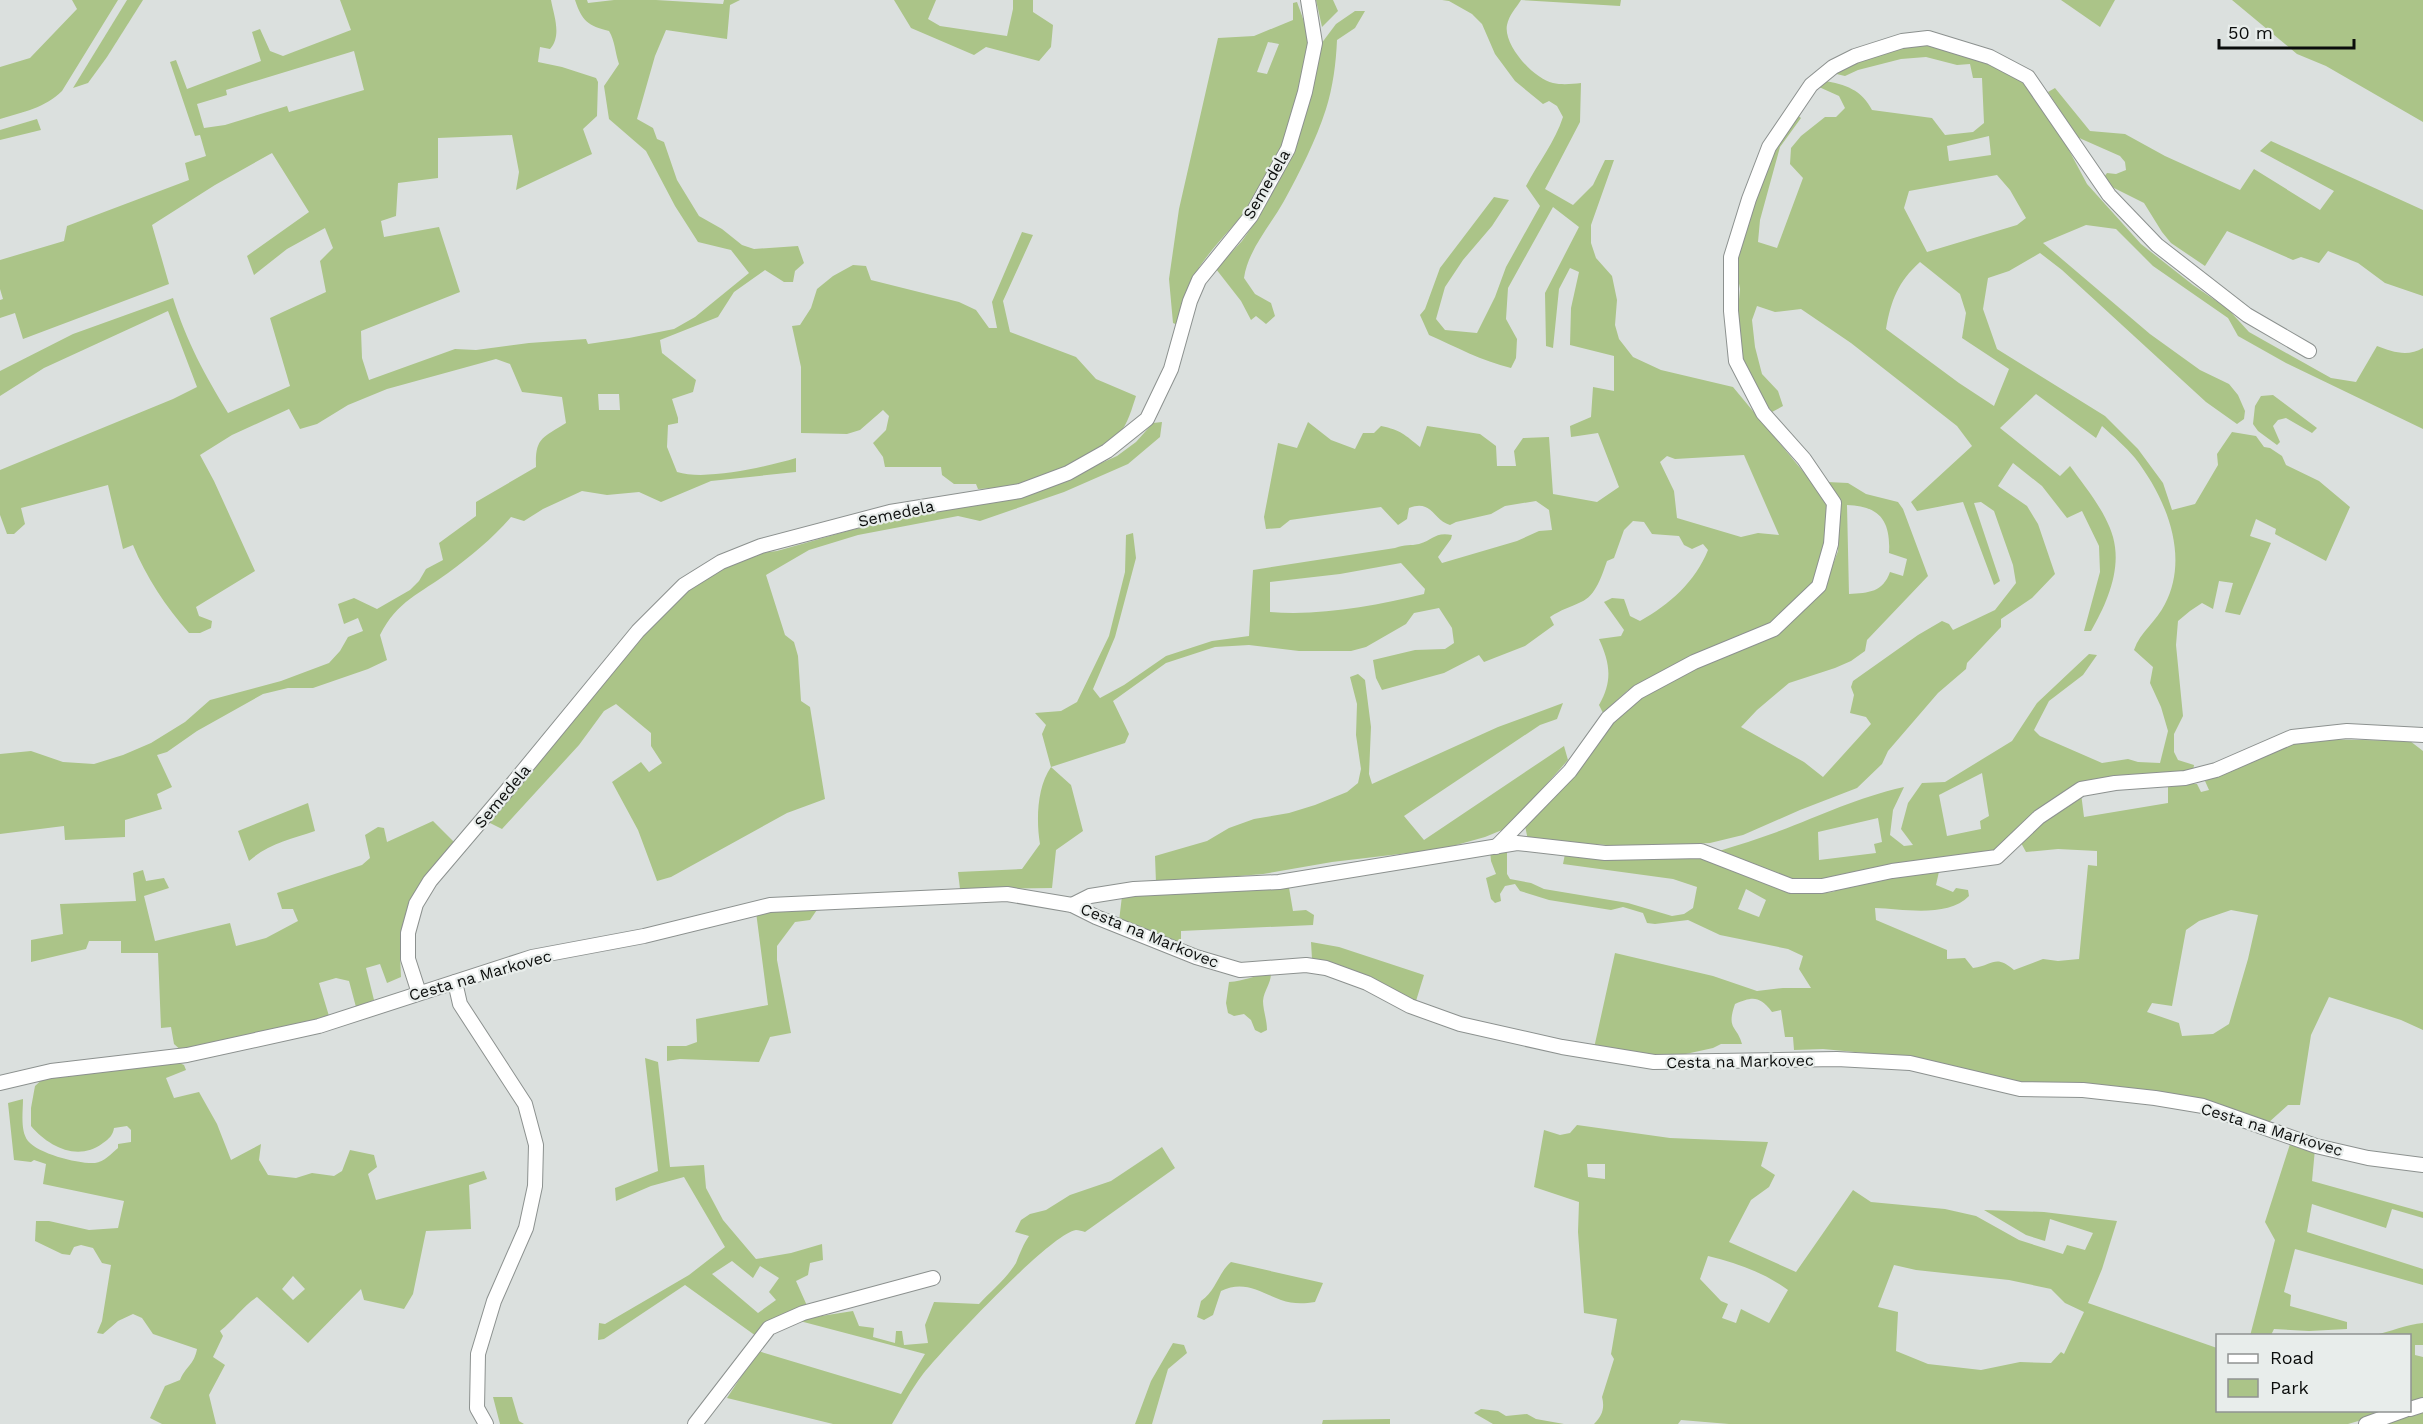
<svg xmlns="http://www.w3.org/2000/svg" width="2423" height="1424" font-family="'Work Sans',sans-serif">
<style>
.green{fill:#abc488;fill-rule:evenodd}
.lines{fill:none;stroke-linecap:round;stroke-linejoin:round}
.minor-casing{stroke:#8c918f;stroke-width:16}
.minor{stroke:#fff;stroke-width:14}
.labels{text-anchor:middle;stroke-width:4.5;stroke-linejoin:round;paint-order:stroke}
.street-label{font-size:16px;fill:#0b0d0c;stroke:#e8edeb}
</style>
<rect width="100%" height="100%" fill="#dbe0de"/>
<!-- green -->
<g class="green">
<path d="M72,0H118L62,91C45,108 23,112 0,119V67L30,58L77,9Z"/>
<path d="M127,0H143L107,57L88,83L73,88Z"/>
<path d="M340,0H551C554,16 562,36 550,49L540,47L538,62L562,67L596,78L598,82L597,116L583,129L592,154L516,190L519,172L512,135L438,138V178L398,183L396,216L381,221L384,237L439,227L460,292L361,331L362,358L369,380L455,349L476,350L529,343L586,339L588,344L629,338L674,329L695,317L749,273L731,250L698,242L675,206L646,151L609,119L604,86L619,64C615,52 615,41 609,31C588,26 582,21 575,0H587L588,3L614,0H656L723,4L724,0H740L730,5L727,39L666,30L655,56L637,119L653,128L657,139L664,142L677,180L699,216L722,229L742,245L754,249L798,246L804,263L795,271L793,282H784L765,270L734,292L718,317L660,340L662,353L696,380L693,392L672,399L678,418V423L668,425L667,447L677,472C706,481 766,467 796,458V472L711,481L661,502L639,492L607,495L582,491L543,509L524,521L511,517C493,538 471,556 448,573C421,593 397,601 380,635L387,660L368,669L313,688H288L263,694L197,731L167,752L157,755L172,787L157,794L162,809L125,820V837L65,840L64,826L0,834V754L31,751L63,762L94,764L123,755L151,743L185,722L210,700L281,681L329,663L340,651L348,637L363,631L358,618L344,624L338,604L354,598L377,609L410,590L419,581L426,569L443,560L439,543L476,516V502L536,467C535,438 542,438 566,423L562,397L522,392L510,364L496,359L387,389L348,405L317,424L300,429L289,409L232,435L200,455L214,481L255,571L196,607L199,616L212,621L211,628L200,633H189C166,607 146,577 133,545L123,549L108,485L21,508L25,524L14,534H7L0,515V470L173,399L197,387L168,311L44,368L0,396V371L73,334L173,298C187,343 204,373 228,413L290,386L270,318L326,292L320,261L333,248L325,228L287,249L254,275L247,256L309,212L272,153L215,185L152,225L169,284L23,339L15,313L0,318V300L3,299L0,289V260L64,241L67,226L189,180L185,163L206,156L200,135L195,136L170,62L176,60L187,89L261,61L252,32L260,29L270,51L283,56L351,30ZM354,51L364,90L289,112L287,106L225,125L204,128L197,104L227,95L226,90ZM598,394H619L620,410H599Z"/>
<path d="M894,0H936L928,19L940,26L1007,36L1013,9V0H1033V12L1053,25L1051,47L1039,61L986,47L974,55L911,28Z"/>
<path d="M1316,0H1333L1338,11L1322,27Z"/>
<path d="M1442,0H1621L1620,6L1521,0C1516,8 1509,15 1507,25C1503,45 1534,79 1553,83C1562,85 1572,84 1581,83L1580,122L1545,189L1573,205L1593,185L1605,160H1614L1591,225V243L1596,258L1612,276L1617,300L1615,325L1619,339L1633,357L1661,370L1733,387L1816,487L1826,505L1829,532L1817,578L1786,614L1759,630L1712,647L1650,678L1627,691L1603,713L1599,705C1613,681 1610,663 1599,639L1621,636L1624,630L1604,602L1612,598L1624,599L1630,616L1640,621C1670,604 1695,582 1708,550L1703,544L1692,549L1684,545L1679,536L1652,534L1644,522L1633,521L1624,530L1614,558L1607,561C1602,575 1596,596 1581,602C1569,608 1562,609 1550,617L1554,625L1525,646L1484,662L1479,655L1444,673L1382,690L1376,678L1373,660L1415,650L1445,649L1454,643L1452,628L1439,608L1414,613L1406,624L1366,647L1351,651H1299L1249,645L1215,647L1166,663L1113,701L1129,734L1125,743L1051,767L1071,785L1083,831L1056,850L1052,888L960,889L958,872L1022,869L1040,844C1036,820 1037,787 1051,767L1042,734L1046,725L1035,713L1061,711L1077,702L1109,636L1125,572L1126,535L1133,533L1136,558L1115,637L1093,689L1100,698L1124,685L1166,656L1212,641L1249,636L1253,570L1395,548C1406,544 1410,546 1419,544C1434,540 1434,532 1452,535L1451,539L1438,557L1442,563L1517,541L1539,531L1552,530L1549,510L1536,501L1505,506L1491,514L1456,522L1450,525C1433,520 1432,499 1409,508L1407,519L1398,525L1381,507L1290,520L1280,528L1266,529L1264,517L1278,443L1297,448L1308,422L1331,440L1355,449L1363,433H1374L1381,426C1401,430 1405,435 1420,447L1427,426L1480,434L1496,446L1497,466H1516L1514,451L1523,438L1549,437L1553,494L1597,502L1619,487L1598,433L1571,437L1570,426L1591,417L1593,387L1614,391V356L1570,345L1571,308L1579,272L1570,268L1559,289L1553,348L1546,346L1545,293L1579,227L1553,207L1508,288L1506,319L1517,339L1516,358L1511,368C1482,361 1456,347 1429,335L1420,315L1425,309L1440,268L1494,197L1509,200L1492,226L1463,260L1445,287L1436,319L1445,330L1477,333L1495,297L1506,267L1540,206L1526,186C1538,163 1555,142 1563,117L1557,106L1549,101L1543,104L1515,81L1495,54L1482,24L1472,14L1449,1ZM1744,455L1779,535L1758,533L1741,537L1677,518L1674,491L1660,462L1667,456L1675,459ZM1401,563L1425,589L1424,594C1374,606 1321,616 1270,612V582L1340,574Z"/>
<path d="M2061,0H2115L2100,27Z"/>
<path d="M2232,0H2423V122L2326,66L2297,54Z"/>
<path d="M1297,2C1301,13 1306,25 1307,37C1311,79 1279,168 1253,202C1231,231 1201,256 1187,290C1183,301 1182,315 1180,326L1173,323L1169,279L1179,209L1218,38L1254,36L1293,20V3ZM1268,42L1279,44L1267,74L1257,72Z"/>
<path d="M1355,11H1365L1355,28L1337,40C1336,63 1333,87 1326,109C1316,140 1300,172 1284,201C1270,226 1248,250 1244,278L1255,294L1271,303L1275,316L1266,324L1256,316L1251,320L1241,301L1216,269L1242,241L1256,221L1272,188L1321,44L1336,24Z"/>
<path d="M1912,45H1943L2008,69L2029,82L2045,105L2087,184L2141,244L2193,285L2228,309L2249,332L2331,378L2356,382L2377,346C2392,352 2408,357 2423,348V429L2286,363L2238,336L2228,318L2153,266L2116,229L2086,225L2043,243L2150,334L2200,370L2229,384L2238,395L2245,411L2244,419L2237,424L2206,402L2062,270L2040,253L2009,271L1988,278L1983,309L1997,349L2105,416L2138,449L2163,483L2172,510L2195,504L2218,465L2217,454L2232,432L2256,436L2264,447L2270,448L2282,456L2286,465L2319,481L2350,507L2326,561L2275,534L2276,529L2256,519L2250,536L2271,543L2240,615L2225,612L2233,583L2219,581L2213,609L2202,603L2190,611L2178,621L2176,645L2183,716L2174,734V752L2178,760L2194,765L2193,771L2077,785L1995,850L1801,883L1719,851C1738,845 1758,839 1777,832C1822,815 1856,798 1904,787L1893,810L1890,835L1904,846L1913,845L1901,829L1908,803L1922,783L1945,782L2012,741L2037,703L2089,654L2097,655L2083,675L2049,701L2034,730L2040,736L2102,763L2128,759L2138,762L2160,763L2168,731L2161,707L2150,683L2153,667L2134,650C2140,632 2157,621 2165,604C2190,556 2166,498 2135,458C2126,447 2113,436 2102,426L2096,438L2036,394L2000,428L2060,476L2070,466C2086,488 2112,519 2115,547C2119,576 2105,607 2091,631H2084L2100,572L2099,546L2082,511L2067,518L2042,486L2013,463L1998,486L2027,506L2038,524L2055,574L2032,598L2001,619V627L1967,663L1966,669L1938,693L1888,751L1882,764L1857,788L1800,810L1743,835L1710,843L1639,847L1528,840L1525,826L1616,720L1639,699L1689,670L1770,635L1796,618L1824,588L1838,551L1839,525L1827,482L1848,483L1866,494L1898,502L1903,509L1928,576L1867,640L1865,651L1851,661L1835,668L1789,683L1757,710L1741,727L1804,762L1823,777L1871,724L1866,717L1850,713L1854,695L1851,687L1853,681L1918,635L1942,621L1949,624L1953,630L1995,610L2016,583L2013,565L1994,511L1981,502L1974,503L2000,581L1994,585L1963,502L1917,511L1911,502L1972,446L1957,426L1851,343L1801,309L1775,312L1757,306L1752,320L1755,347L1762,374L1778,391L1783,406L1772,412L1752,385L1744,364L1737,322L1740,289L1735,261L1762,175L1794,112L1801,118L1780,147L1760,220L1758,242L1777,248L1803,178L1790,164L1791,148L1801,136L1825,117H1836L1845,108L1839,96L1819,87L1824,81C1845,84 1862,90 1872,110L1932,118L1945,135L1973,132L1984,123L1982,78H1973L1970,64L1957,65L1926,57L1901,59L1858,70L1845,76L1832,73L1834,69ZM1989,136L1991,155L1949,161L1947,146ZM1997,175L2010,190L2026,218L2017,225L1927,252L1904,208L1909,191ZM1920,262L1960,294L1966,313L1962,338L2009,369L1994,406L1959,383L1886,329C1891,300 1898,282 1920,262ZM1847,505C1879,506 1891,520 1889,553L1907,559L1903,576L1890,572C1883,592 1869,593 1849,594ZM1982,773L1989,816L1980,821L1981,829L1947,836L1939,795ZM1878,818L1882,842L1874,844L1876,853L1819,860L1818,832Z"/>
<path d="M2055,88L2090,131L2125,134L2165,156L2240,190L2254,169L2320,210L2334,191L2260,151L2271,141L2423,210V296L2385,283L2358,263L2328,251L2319,263L2301,257L2293,260L2227,231L2205,266L2171,243L2162,232L2144,203L2110,186L2104,177L2107,173L2116,174L2126,170L2125,162L2120,156L2077,137L2048,92Z"/>
<path d="M37,119L41,130L0,140V130Z"/>
<path d="M1022,232L1033,235L1003,301L1010,332L1076,357L1096,379L1136,396C1132,408 1128,424 1119,434C1100,456 1044,481 1015,486C1003,489 990,488 978,489L976,484H954L942,475L941,467H885L883,457L873,443L886,430L889,416L883,410L860,430L847,434L801,433V367L792,326L800,325L811,308L817,289L833,276L853,265L866,266L871,280L959,302L976,310L989,328H997L992,302Z"/>
<path d="M2273,395L2317,428L2312,433L2286,418L2278,420L2273,426L2280,442L2277,445L2258,431L2253,424L2255,406L2261,396Z"/>
<path d="M1162,422L1160,437L1128,464L1064,492L980,521L958,516L858,535L809,550L766,575L785,635L794,642L798,656L801,701L810,707L825,799L787,813L671,877L657,881L638,830L612,782L641,762L649,772L662,763L651,746V733L616,704L604,711L579,745L502,829L488,822L642,634L697,582L724,568L760,553L777,551L851,530L1052,485L1117,456L1136,442L1153,423Z"/>
<path d="M1358,674L1365,680L1371,727L1369,774L1372,784L1498,727L1563,703L1557,719L1540,725L1404,816L1424,840L1564,746L1568,760L1521,813L1502,830L1485,837L1442,849L1332,862L1263,874L1156,883L1155,856L1207,841L1229,828L1254,819L1289,813L1315,805L1347,792L1358,783L1361,769L1356,735L1357,704L1350,677Z"/>
<path d="M2314,739L2410,741L2423,751V1030L2401,1020L2329,997L2311,1035L2300,1105H2288L2268,1123L2194,1097L2144,1090L2029,1084L1987,1077L1908,1057L1823,1049L1794,1050L1793,1037H1785L1781,1010L1772,1012C1759,995 1752,997 1735,1004C1726,1030 1737,1025 1742,1044H1721L1713,1048L1672,1057L1594,1048L1615,953L1713,976L1757,991L1783,988H1811L1799,969L1803,956L1788,949L1720,935L1688,920L1655,924L1647,923L1643,913L1623,907L1611,910L1549,900L1520,891L1515,884L1505,886L1500,894L1501,901L1495,903L1491,899L1486,878L1496,874L1491,861L1490,850L1507,851V874L1510,879L1531,883L1544,889L1628,903L1672,916L1684,914L1693,908L1697,887L1673,879L1563,864L1565,854L1612,859L1704,856L1788,891L1810,894L1833,892L1849,884L1940,867L1936,885L1953,892L1956,888L1968,890L1969,896C1948,918 1903,909 1875,908L1876,920L1947,950V959L1965,958L1973,968C1994,965 1995,954 2014,970L2043,959L2058,961L2079,959L2088,865L2097,866V851L2058,849L2026,852L2020,841L2061,804L2081,793L2084,817L2168,803V784H2197L2201,792L2209,790L2205,781L2292,741ZM1746,889L1766,900L1759,917L1738,909ZM2231,910L2258,915L2248,959L2229,1024L2213,1034L2182,1036L2179,1023L2147,1012L2152,1003L2172,1006L2186,930L2199,921Z"/>
<path d="M308,803L315,831C291,839 268,844 249,861L238,831Z"/>
<path d="M433,821L455,843L404,932L400,954L401,977L387,983L380,964L366,968L374,1000L356,1007L349,981L336,978L319,983L329,1016L292,1029L183,1052L174,1044L171,1027L161,1028L158,953H121V941H89L86,949L31,962V940L63,934L60,904L136,901L133,873L143,870L146,881L164,878L169,888L144,896L155,941L230,923L236,946L266,938L298,921L293,909H282L277,893L362,865L370,858L365,835L378,827L384,828L387,842Z"/>
<path d="M1288,882L1293,911L1306,910L1314,915L1313,925L1181,931V945L1119,921L1122,896Z"/>
<path d="M823,901L810,920L795,922L777,946V960L791,1033L770,1037L759,1062L680,1059L667,1061V1046H686L697,1042L696,1019L768,1005L756,912Z"/>
<path d="M1311,942L1339,947L1424,975L1416,1001L1355,971L1312,959Z"/>
<path d="M1271,973C1271,984 1264,990 1263,1001C1263,1010 1267,1020 1267,1030L1261,1033L1255,1030L1251,1020L1244,1014L1234,1016L1228,1013L1226,1003L1229,982C1244,981 1256,975 1271,973Z"/>
<path d="M645,1058L658,1062L670,1167L704,1165L706,1188L723,1220L756,1259L791,1253L822,1244L823,1260L810,1263L808,1275L796,1281L808,1308C783,1313 775,1319 756,1336L685,1285L604,1339L598,1340L599,1323L605,1324L689,1275L725,1247L684,1177L651,1186L616,1201L615,1188L658,1171ZM732,1261L753,1278L760,1266L779,1278L769,1292L776,1300L758,1313L712,1274Z"/>
<path d="M177,1062L184,1065L186,1070L166,1078L174,1098L199,1092L217,1124L231,1160L261,1144L259,1160L268,1175L296,1178L312,1173L334,1176L342,1171L350,1150L374,1155L377,1167L368,1174L376,1200L484,1171L487,1179L469,1185L471,1229L426,1231L413,1294L404,1309L364,1300L361,1289L308,1343L257,1297C243,1306 234,1320 220,1331L223,1336L213,1357L225,1365L209,1395L216,1424H162L150,1418L165,1386L180,1380C186,1366 194,1365 197,1349L153,1334L142,1318L133,1314L118,1321L103,1334L97,1333L102,1321L111,1265L102,1263L93,1248L81,1245L74,1247L70,1255L62,1254L35,1241L36,1221H49L89,1230L118,1228L124,1201L43,1184L46,1164L34,1160L31,1162L14,1160L8,1103L23,1099C23,1112 20,1131 28,1141C39,1154 78,1164 95,1163C104,1162 112,1153 118,1148V1144L131,1142V1130L127,1126L114,1128C113,1135 109,1139 103,1143C78,1162 49,1147 31,1126V1108L35,1086L46,1076ZM293,1276L305,1289L293,1300L282,1289Z"/>
<path d="M1577,1125L1670,1138L1768,1142L1761,1166L1775,1175L1769,1187L1751,1200L1729,1242L1796,1272L1853,1190L1871,1202L1945,1209L1976,1216L2019,1240L2063,1254L2067,1245L2085,1250L2093,1233L2050,1219L2045,1241L2026,1235L1984,1210L2044,1212L2117,1221L2102,1269L2088,1303L2217,1348L2218,1410L2393,1411L2348,1424H1729L1681,1420L1678,1424H1594C1602,1416 1605,1408 1602,1397L1614,1359L1611,1354L1617,1319L1584,1313L1578,1232L1579,1202L1534,1187L1544,1130L1560,1135L1570,1133ZM1587,1164H1605V1179L1588,1177ZM1708,1256C1737,1263 1763,1272 1788,1290L1769,1323L1741,1309L1736,1323L1722,1318L1728,1304L1721,1301L1700,1279ZM1894,1265L1916,1270L2009,1280L2051,1289L2065,1303L2084,1312L2064,1354L2061,1352L2051,1363L2020,1362L1981,1370L1928,1364L1896,1351L1898,1312L1878,1307Z"/>
<path d="M2291,1141L2315,1149L2312,1181L2423,1212V1218L2392,1209L2386,1228L2312,1204L2307,1232L2423,1269V1285L2295,1249L2284,1292L2291,1295L2290,1306L2347,1322V1329L2309,1331L2274,1329L2271,1335L2250,1336L2275,1240L2265,1222Z"/>
<path d="M1162,1147L1175,1168L1085,1232C1082,1231 1079,1230 1076,1230C1050,1234 943,1349 923,1374C911,1390 902,1407 892,1424H833L727,1398L758,1351L901,1394L925,1354L796,1320L853,1311L859,1326L874,1328L873,1337L895,1343L896,1331H902L904,1345L928,1343L925,1325L934,1302L979,1304C991,1291 1007,1278 1016,1263C1020,1253 1023,1245 1029,1236L1015,1232L1021,1220L1030,1214L1046,1210L1070,1195L1111,1181Z"/>
<path d="M1231,1262L1323,1283L1315,1302C1303,1304 1292,1304 1281,1300C1260,1292 1244,1280 1221,1291L1213,1315L1204,1320L1197,1317L1201,1301C1216,1291 1218,1273 1231,1262Z"/>
<path d="M2423,1323V1345H2415V1355L2423,1357V1401L2410,1405V1336L2374,1335C2390,1332 2407,1324 2423,1323Z"/>
<path d="M1173,1343L1184,1345L1187,1353L1168,1369L1152,1424H1135L1151,1381Z"/>
<path d="M493,1397H512L519,1421L524,1424H500Z"/>
<path d="M1481,1409L1498,1411L1506,1416L1527,1414L1536,1419L1564,1424H1493L1474,1413Z"/>
<path d="M2423,1412V1424H2380Z"/>
<path d="M1390,1419V1424H1322L1323,1420Z"/>
</g>
<g class="lines">
<defs>
<g id="minor">
<path d="M1496,847L1570,771L1608,718L1638,692L1694,662L1774,629L1819,586L1831,544L1834,503L1804,459L1763,413L1736,361L1731,311V257L1749,199L1769,147L1811,85L1833,67L1855,56L1902,41L1928,38L1990,57L2028,77L2109,195L2157,245L2247,315L2309,351"/>
<path d="M1072,905L1090,896L1134,889L1279,882L1517,843L1605,853L1701,851L1791,886H1822L1892,871L1997,857L2039,817L2081,789L2115,783L2185,778L2216,770L2292,737L2347,731L2423,735"/>
<path d="M455,982L460,1004L525,1104L536,1145L535,1186L526,1228L494,1301L478,1354L477,1408L486,1424"/>
<path d="M419,993L408,959V933L416,904L430,881L504,794L638,631L684,585L721,562L761,546L890,512L1020,491L1068,473L1107,451L1147,419L1171,369L1190,301L1199,280L1251,216L1288,149L1305,92L1315,43L1308,0"/>
<path d="M0,1083L51,1071L187,1055L319,1026L532,957L644,936L770,905L1007,894L1072,905L1096,917L1196,957L1240,970L1306,965L1326,968L1367,983L1410,1006L1460,1024L1562,1047L1654,1062L1837,1059L1910,1063L2020,1089L2083,1090L2155,1098L2203,1106L2316,1146L2368,1158L2423,1165"/>
<path d="M2410,1409L2423,1405"/>
<path d="M695,1424L769,1328L803,1313L933,1278"/>
<path d="M2366,1424L2405,1410"/>
</g>
</defs>
<!-- minor casing -->
<use href="#minor" class="minor-casing"/>
<!-- minor -->
<use href="#minor" class="minor"/>
</g>
<g class="labels">
<!-- street labels -->
<g class="street-label">
<text transform="translate(1266 184) rotate(-60)" y="6">Semedela</text>
<text transform="translate(896 513) rotate(-12)" y="6">Semedela</text>
<text transform="translate(502 796) rotate(-50)" y="6">Semedela</text>
<text transform="translate(1150 935) rotate(22)" y="6">Cesta na Markovec</text>
<text transform="translate(480 975) rotate(-16)" y="6">Cesta na Markovec</text>
<text transform="translate(1740 1061) rotate(-1)" y="6">Cesta na Markovec</text>
<text transform="translate(2272 1129) rotate(17)" y="6">Cesta na Markovec</text>
</g>
</g>
<!-- legend -->
<rect x="2216" y="1334" width="195" height="78" fill="#e8edeb" stroke="#909392" stroke-width="1.5"/>
<rect x="2228" y="1354" width="30" height="9" fill="#ffffff" stroke="#909392" stroke-width="1.5"/>
<text x="2270" y="1364" font-size="18" fill="#0b0d0c">Road</text>
<rect x="2228" y="1379" width="30" height="18" fill="#abc488" stroke="#909392" stroke-width="1.5"/>
<text x="2270" y="1394" font-size="18" fill="#0b0d0c">Park</text>
<!-- scale -->
<path d="M2219 39v9h135v-9" fill="none" stroke="#0b0d0c" stroke-width="3"/>
<text x="2228" y="39" font-size="18" fill="#0b0d0c" stroke="#e8edeb" stroke-width="4.5" paint-order="stroke">50 m</text>
</svg>
